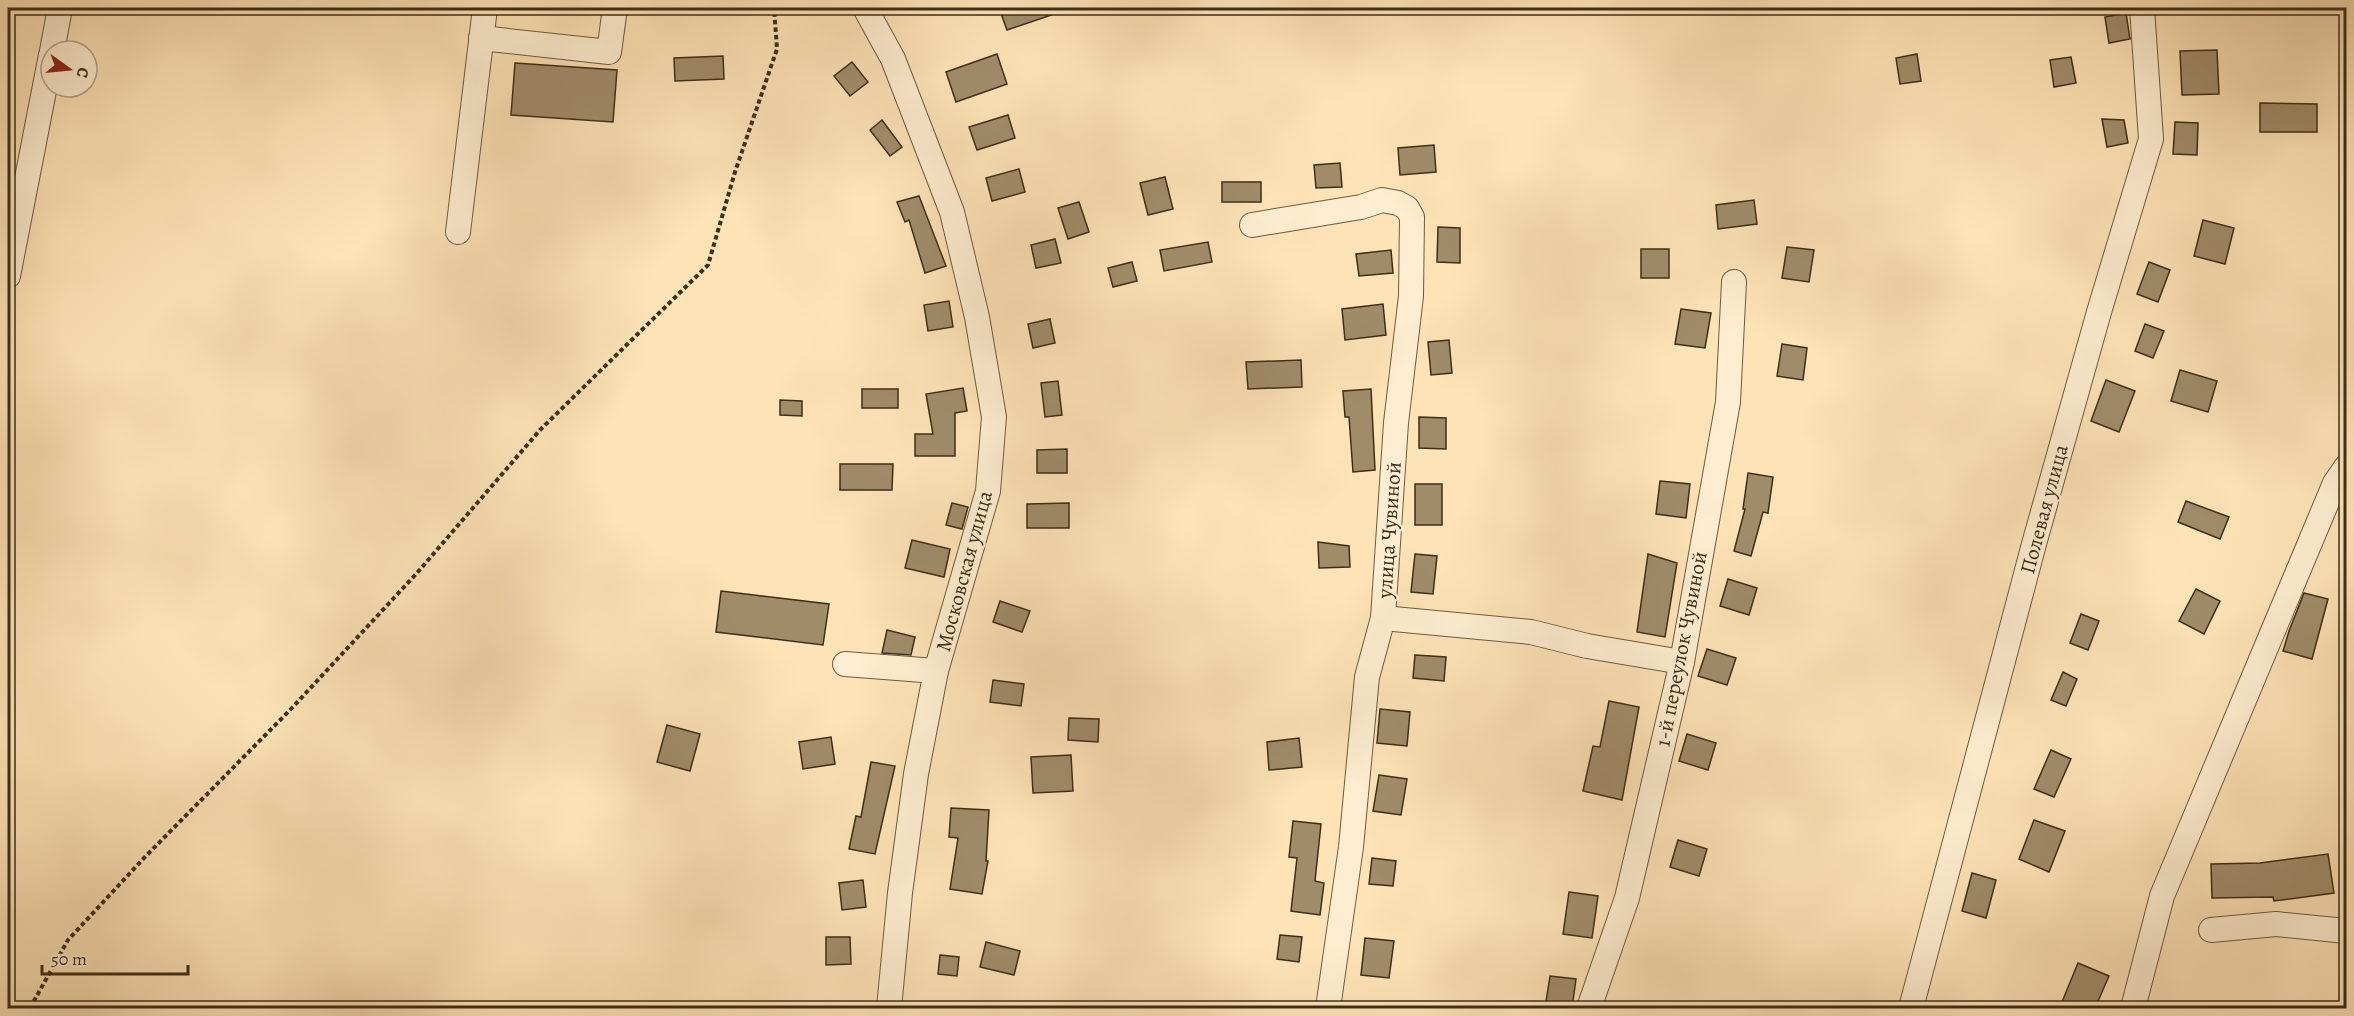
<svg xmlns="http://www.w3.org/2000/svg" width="2354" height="1016" font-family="Alegreya,serif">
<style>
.building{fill:#a18c6a;stroke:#3d2e18;stroke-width:1.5}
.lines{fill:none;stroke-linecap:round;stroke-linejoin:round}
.minor-casing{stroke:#6d5b40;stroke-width:26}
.path{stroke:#3d2e18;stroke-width:4;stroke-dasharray:4.5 3;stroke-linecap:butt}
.minor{stroke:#feedd0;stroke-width:24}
.labels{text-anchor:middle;stroke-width:4.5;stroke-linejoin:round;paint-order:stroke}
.street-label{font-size:21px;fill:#3d2e18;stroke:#feedd0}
</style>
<rect width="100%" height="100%" fill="#fde3b6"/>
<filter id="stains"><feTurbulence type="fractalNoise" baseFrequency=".00333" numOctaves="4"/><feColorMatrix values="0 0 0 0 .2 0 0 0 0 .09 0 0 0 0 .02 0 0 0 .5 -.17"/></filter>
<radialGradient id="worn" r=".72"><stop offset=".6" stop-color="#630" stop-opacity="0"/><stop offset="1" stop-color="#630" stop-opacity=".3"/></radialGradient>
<!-- building -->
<g class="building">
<path d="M999,8H1065L1066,10L1007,30Z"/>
<path d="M2126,13L2130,39L2109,43L2105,17Z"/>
<path d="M2217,50L2219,94L2182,95L2180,51Z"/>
<path d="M997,54L1007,84L956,102L946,72Z"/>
<path d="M1917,54L1921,81L1900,84L1896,58Z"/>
<path d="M723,56L724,79L675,81L674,58Z"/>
<path d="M2071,57L2076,83L2054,87L2050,60Z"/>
<path d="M852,62L868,82L850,96L834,76Z"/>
<path d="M515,63L617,70L613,122L511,115Z"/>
<path d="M2260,103L2317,104V132H2260Z"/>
<path d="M1008,115L1015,138L977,150L969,127Z"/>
<path d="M2102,119L2124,120L2128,143L2107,147Z"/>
<path d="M882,120L902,147L890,156L870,130Z"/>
<path d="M2175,122L2198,123L2197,155L2173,154Z"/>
<path d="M1434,145L1436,172L1400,175L1398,148Z"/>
<path d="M1340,163L1342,187L1316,188L1314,165Z"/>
<path d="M1019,169L1025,192L992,201L986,178Z"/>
<path d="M1165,177L1173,209L1148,215L1140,183Z"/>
<rect x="1222" y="182" width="39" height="20"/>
<path d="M919,196L946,266L925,273L909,220L905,222L897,202Z"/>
<path d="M1754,200L1757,224L1718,229L1716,205Z"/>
<path d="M1079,202L1089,232L1068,239L1058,208Z"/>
<path d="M2203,220L2234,228L2225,264L2194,256Z"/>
<path d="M1438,227L1460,228V263L1437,262Z"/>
<path d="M1055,239L1061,263L1036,268L1031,245Z"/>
<path d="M1208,242L1212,262L1164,271L1160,250Z"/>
<path d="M1787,247L1814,250L1809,282L1782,278Z"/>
<rect x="1641" y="249" width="28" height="29"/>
<path d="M1391,250L1393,273L1359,276L1356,254Z"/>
<path d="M1132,262L1137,281L1113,287L1108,268Z"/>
<path d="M2149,262L2170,270L2158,302L2137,294Z"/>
<path d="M949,301L953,327L928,331L924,305Z"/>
<path d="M1383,304L1386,335L1345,340L1342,309Z"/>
<path d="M1681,309L1711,313L1705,348L1675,344Z"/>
<path d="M1050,319L1055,343L1033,348L1028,324Z"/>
<path d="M2145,324L2164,331L2153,358L2135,351Z"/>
<path d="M1449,340L1452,373L1431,375L1428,342Z"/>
<path d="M1782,344L1807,348L1803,380L1777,376Z"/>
<path d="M1301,360L1302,387L1248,389L1246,362Z"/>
<path d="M2180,370L2217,381L2208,412L2171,401Z"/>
<path d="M2106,380L2135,391L2119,432L2091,421Z"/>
<path d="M1058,381L1062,415L1045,417L1041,383Z"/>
<path d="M963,388L967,411L955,413V456H915V434H933L926,394Z"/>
<rect x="862" y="389" width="36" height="19"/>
<path d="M1371,389L1375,470L1353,472L1349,417H1345L1343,391Z"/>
<path d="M780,400L802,401V416L780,415Z"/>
<path d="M1419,417L1446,418V449L1419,448Z"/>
<path d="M1067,449V473H1037V450Z"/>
<path d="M840,464H893L892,490H840Z"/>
<path d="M1748,473L1773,477L1768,513L1763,512L1751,556L1734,551L1745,509H1743Z"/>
<path d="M1660,481L1690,484L1686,518L1656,514Z"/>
<rect x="1415" y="484" width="27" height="41"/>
<path d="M2186,501L2229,517L2220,539L2178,522Z"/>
<path d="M952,503L968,507L962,529L946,525Z"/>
<path d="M1069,503V528H1027V504Z"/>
<path d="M912,540L950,549L944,577L905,568Z"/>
<path d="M1318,542L1349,546L1350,567L1319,568Z"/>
<path d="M1415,554L1437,556L1433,594L1411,592Z"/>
<path d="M1648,554L1677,563L1665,637L1637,632Z"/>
<path d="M1728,579L1757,588L1749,615L1720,606Z"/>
<path d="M2196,589L2220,601L2204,634L2179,621Z"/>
<path d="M721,591L829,604L823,645L716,632Z"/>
<path d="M2304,593L2328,599L2312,659L2283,651L2289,631Z"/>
<path d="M1000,601L1030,611L1022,632L993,622Z"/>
<path d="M2081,614L2099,621L2088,650L2070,643Z"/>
<path d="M887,630L915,637L911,655L882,653Z"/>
<path d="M1707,649L1736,658L1727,685L1698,676Z"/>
<path d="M1415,655L1446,657L1444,681L1413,678Z"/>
<path d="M2063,672L2077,679L2066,706L2051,700Z"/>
<path d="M993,680L1024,684L1021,706L990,702Z"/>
<path d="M1609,701L1639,707L1622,800L1583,791L1593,746L1600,747Z"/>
<path d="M1380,709L1410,712L1407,746L1377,743Z"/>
<path d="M1069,718L1099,719L1098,742L1068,740Z"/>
<path d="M667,725L700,734L690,771L657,762Z"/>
<path d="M1687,734L1716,743L1708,770L1679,761Z"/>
<path d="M831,737L835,764L803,769L799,742Z"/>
<path d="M1299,738L1302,767L1269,770L1267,742Z"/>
<path d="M2051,750L2071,759L2054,797L2034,789Z"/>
<path d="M1071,755L1073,791L1033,793L1031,757Z"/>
<path d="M871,762L895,766L875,854L849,849L856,816L861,817Z"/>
<path d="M1379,775L1407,779L1401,815L1373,811Z"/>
<path d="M951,808L989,810L986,861H988L982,894L950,889L958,838L949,837Z"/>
<path d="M2034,820L2065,831L2049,872L2019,859Z"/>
<path d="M1293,821L1321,824L1315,881L1324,883L1320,915L1291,911L1297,858L1289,857Z"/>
<path d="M1678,840L1707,849L1699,876L1670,867Z"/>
<path d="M2328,854L2334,893L2274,901L2273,897L2212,898L2211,864L2260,863Z"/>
<path d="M1372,858L1396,861L1393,886L1369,884Z"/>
<path d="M1972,873L1996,880L1986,918L1962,911Z"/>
<path d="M863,880L866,907L842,910L839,883Z"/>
<path d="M1569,892L1598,896L1592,938L1563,934Z"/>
<path d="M1280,935L1302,937L1299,962L1277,959Z"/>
<path d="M826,937H850L851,964L826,965Z"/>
<path d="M1365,938L1394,941L1389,978L1361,975Z"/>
<path d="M986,942L1020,951L1014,975L980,967Z"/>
<path d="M940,955L959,957L957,976L938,974Z"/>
<path d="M2078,963L2109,976L2095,1008H2078L2062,1002Z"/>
<path d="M1550,976L1576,979L1572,1008H1545Z"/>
</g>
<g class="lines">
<defs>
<g id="minor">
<path d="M865,8L893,59L952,212L977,317L994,417L988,491L936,671L916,774L900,893L889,1008"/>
<path d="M481,38L609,52L615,8"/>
<path d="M52,51L60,8"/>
<path d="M1252,225L1361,207L1382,200L1398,203L1407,208L1412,217L1411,296L1396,423L1383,618L1367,677L1351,847L1328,1008"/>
<path d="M458,232L485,8"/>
<path d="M8,276L51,55"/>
<path d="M1383,618L1531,632L1587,646L1682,662"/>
<path d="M845,664L936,671"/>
<path d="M2211,930L2276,924L2346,931"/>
<path d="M1589,1008L1627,898L1682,662L1728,402L1734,282"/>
<path d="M1911,1008L2034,544L2099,312L2151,139L2142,8"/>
<path d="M2133,1008L2162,896L2335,483L2346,467"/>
</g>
</defs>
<!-- minor casing -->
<use href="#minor" class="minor-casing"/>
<!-- path -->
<path class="path" d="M30,1008L68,940L143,859L290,710L417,573L540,430L708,265L735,172L777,49L774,8"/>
<!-- minor -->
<use href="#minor" class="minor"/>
</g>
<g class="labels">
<!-- street labels -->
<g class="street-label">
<text transform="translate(2044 509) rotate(-75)" y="7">Полевая улица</text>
<text transform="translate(1389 530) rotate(-86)" y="7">улица Чувиной</text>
<text transform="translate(964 571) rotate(-75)" y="7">Московская улица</text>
<text transform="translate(1681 649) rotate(-79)" y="7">1-й переулок Чувиной</text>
</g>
</g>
<!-- margin -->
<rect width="2354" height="1016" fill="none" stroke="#fde3b6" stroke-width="30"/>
<rect x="9" y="9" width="2336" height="998" fill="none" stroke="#3d2e18" stroke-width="3"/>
<rect x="15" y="15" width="2324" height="986" fill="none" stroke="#3d2e18" stroke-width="1.5"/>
<!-- north arrow -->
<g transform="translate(69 69) rotate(105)"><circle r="28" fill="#feedd0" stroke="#b1a186" stroke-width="1.5"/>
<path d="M0-4.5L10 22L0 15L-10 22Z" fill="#8f2418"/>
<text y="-9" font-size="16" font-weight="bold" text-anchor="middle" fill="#3d2e18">С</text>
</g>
<!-- scale -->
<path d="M42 965v9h146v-9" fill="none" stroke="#3d2e18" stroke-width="3"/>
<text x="51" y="965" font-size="18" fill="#3d2e18" stroke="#feedd0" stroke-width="4.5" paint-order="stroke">50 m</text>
<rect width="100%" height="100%" filter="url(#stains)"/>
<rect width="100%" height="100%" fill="url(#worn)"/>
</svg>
